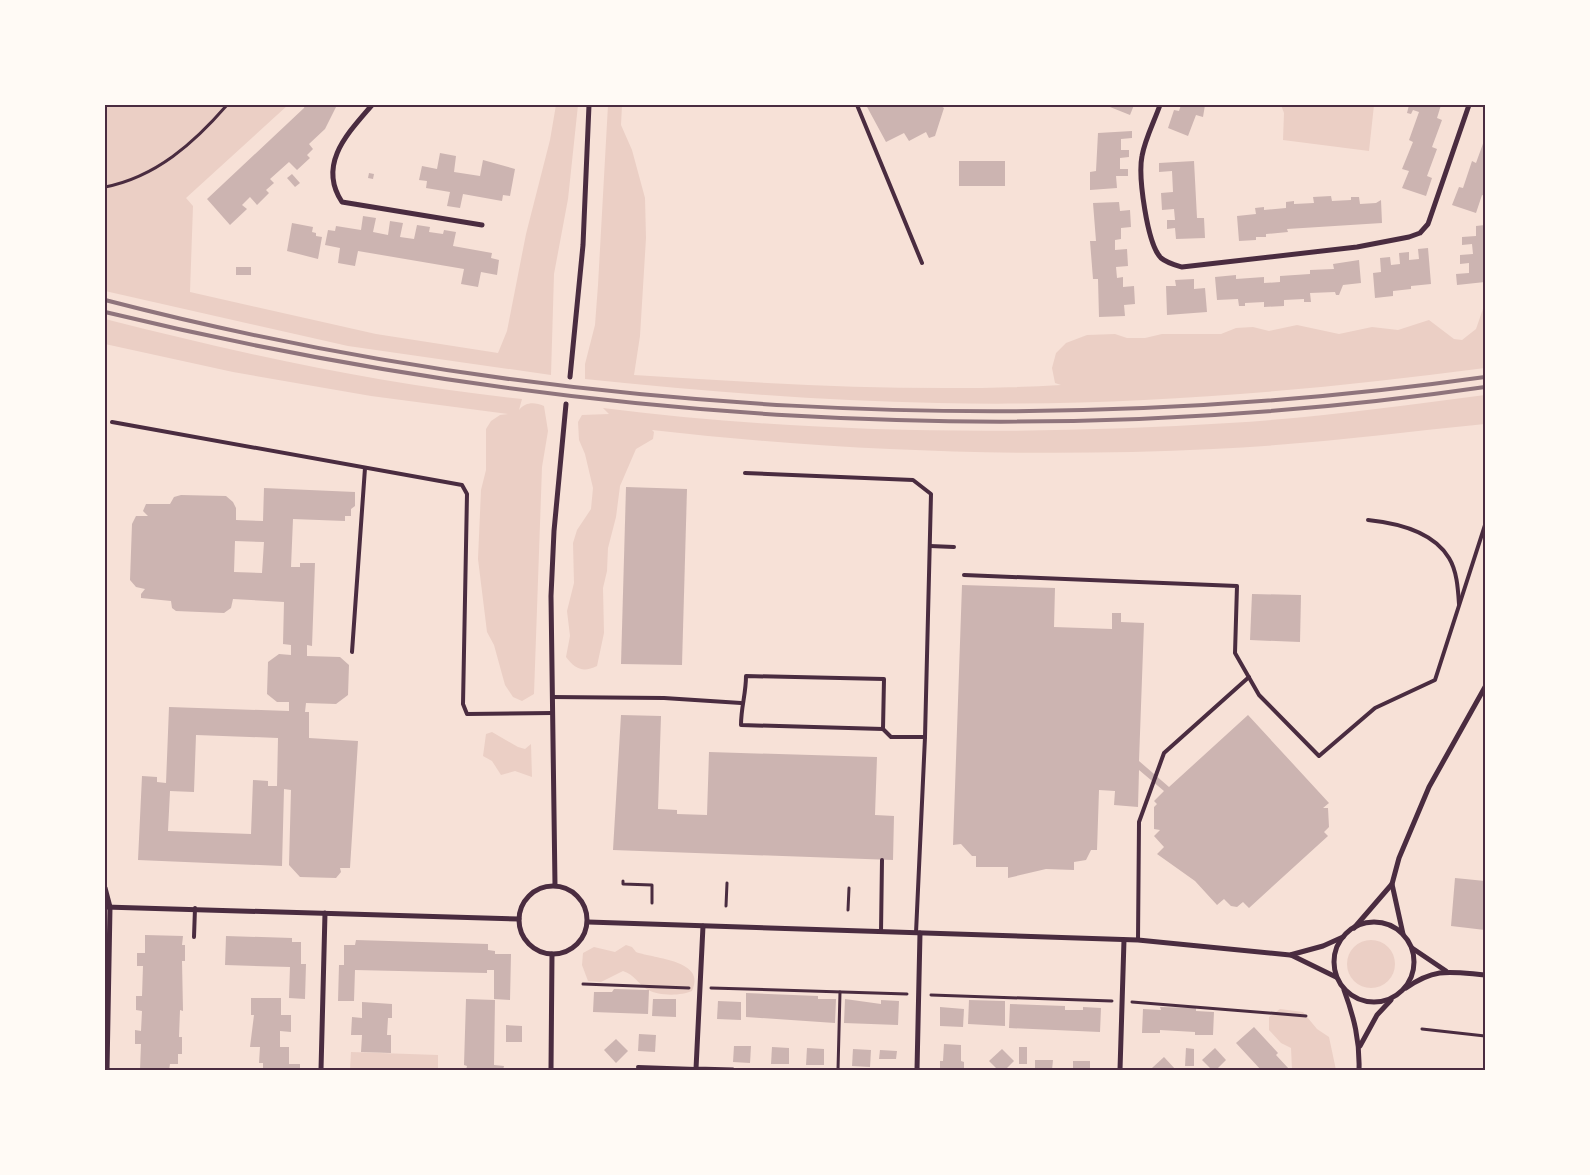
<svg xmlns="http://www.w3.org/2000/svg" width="1590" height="1175" font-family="'Roboto Condensed',sans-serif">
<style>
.green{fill:#ebcfc5}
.building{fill:#ccb4b1;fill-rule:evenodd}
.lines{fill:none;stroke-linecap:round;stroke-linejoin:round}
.path{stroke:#4a2c40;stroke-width:3}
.service{stroke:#4a2c40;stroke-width:4}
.minor{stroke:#4a2c40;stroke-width:5}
.rail{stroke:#8f747c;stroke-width:4}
.neatline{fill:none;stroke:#4a2c40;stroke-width:2}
</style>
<rect width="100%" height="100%" fill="#f7e1d7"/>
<!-- green -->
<g class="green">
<path d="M105,105H288L186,198L193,206L190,292L376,334L498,353L507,331L526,234L550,140L556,105H578L568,199L554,274L551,375L348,346L105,291Z"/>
<path d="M608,105H622L621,125L632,150L645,198L646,238L640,336L634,375C776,384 920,393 1061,385L1055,383L1052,368L1056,353L1066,343L1087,335L1115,334L1127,338H1145L1162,334H1221L1236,328L1253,327L1269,331L1297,325L1339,334L1372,327L1398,330L1429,320L1454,339L1462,340L1476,329L1485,303V368C1304,392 1121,407 938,403C820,401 703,391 585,379V364L595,325L598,285Z"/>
<path d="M1281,105H1374L1369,151L1283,140L1284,113Z"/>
<path d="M105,319C242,354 381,384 522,399L519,410C526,402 534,402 544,406L548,431L542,467L534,694L522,701L513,697L505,685L494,645L487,632L478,559L481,490L486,470V429L491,421L500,415L508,414L371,396L233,372L105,344Z"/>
<path d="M1485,395V424C1395,433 1304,445 1213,449C1026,458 838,451 652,430L654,432L653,439L636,449L620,486L616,517L608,548L607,571L603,588L604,633L597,666C583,673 575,669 566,657L570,636L567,611L574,583L573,543L577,530L591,509L593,488L585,454L579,440L578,422L582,415L609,414L603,408C810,434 1021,436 1229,423C1314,418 1400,406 1485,395Z"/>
<path d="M492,732L518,747L525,749L531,744L532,777L515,771L501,775L492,761L483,756L486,734Z"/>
<circle cx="1371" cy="964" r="24"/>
<path d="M626,945L632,947L636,952C655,959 707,960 692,991C681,996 659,996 648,990C638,984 635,975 623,971L601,982L588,981L582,965L583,953L594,947L615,952Z"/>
<path d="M1280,1009L1303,1012L1317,1029L1329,1037L1336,1070H1292L1291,1048L1281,1043L1269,1030V1017Z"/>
<path d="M351,1052L438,1055V1070H350Z"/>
</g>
<!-- building -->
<g class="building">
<path d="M305,105H337L325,129L309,144L313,149L307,155L310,158L297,170L289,162L270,179L274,183L266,190L269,193L257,205L250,197L242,205L247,209L230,225L207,199L304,108Z"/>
<path d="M866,105H939L944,108L935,136L929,138L926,132L909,141L904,133L886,142Z"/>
<path d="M1111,105H1134L1130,115L1110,107Z"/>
<path d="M1181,105H1205L1203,117L1196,115L1188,136L1168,128L1174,110L1179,111Z"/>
<path d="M1409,105H1441L1437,118L1442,120L1432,147L1437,149L1427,176L1432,178L1426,196L1402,188L1409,171L1402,169L1413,142L1409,140L1419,112L1413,110L1411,114L1407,113Z"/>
<path d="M1132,131V138L1121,139V150H1129V157L1120,158V169H1128V176H1116L1117,188L1090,190V172L1096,171L1098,133Z"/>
<path d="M1485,138V196L1482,195L1476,213L1452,205L1459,187L1463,188L1472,161L1476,163Z"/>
<path d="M440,153L456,156L454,172L480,176L483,160L515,169L510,196L503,195L502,201L463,194L460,208L447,206L450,192L426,188L427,181L419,180L422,166L437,169Z"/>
<rect x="959" y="161" width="46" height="25"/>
<path d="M1194,161L1197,218H1204L1205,238L1176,239L1175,228L1167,229V220H1175L1174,209L1162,210L1161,193L1173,192L1172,171L1159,172V163Z"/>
<path d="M369,173L374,174L373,179L368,178Z"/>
<path d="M292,174L300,183L295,187L287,178Z"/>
<path d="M1331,196L1332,201L1351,200V197H1359L1360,204L1376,203L1381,200L1382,223L1287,229L1288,232L1266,234V237H1256V240L1239,241L1237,216L1256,214L1255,208L1264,207V210L1286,208V202L1294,201V204L1314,203L1313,197Z"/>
<path d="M1119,202L1120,211L1130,210L1131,227L1121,228V239L1115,240V250L1127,249L1128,266L1116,267L1117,278L1123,277V287L1134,286L1135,304L1124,305L1125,316L1099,317L1098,279H1093L1090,241H1096L1093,203Z"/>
<path d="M363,216L376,218L373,232L388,235L390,221L403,223L400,237L414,239L417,225L430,227L429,232L443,234L444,230L456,232L453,246L492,253L491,258L499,260L497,275L481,272L478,287L461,284L464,269L358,251L355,266L338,263L340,248L325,245L328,230L335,231L336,226L361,230Z"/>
<path d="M292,223L313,227L312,232L316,233V236L322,237L318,259L287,251Z"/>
<path d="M1485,225V282L1457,285L1456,274L1469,273V263L1460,264V255L1473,254L1472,244L1462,245V237L1476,236V226Z"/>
<path d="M1428,248L1431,284L1411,286V289L1393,291V296L1375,298L1373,273L1381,272L1380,258L1390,257L1391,265L1400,264L1399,253L1409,252V260L1419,259L1418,249Z"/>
<path d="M1359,260L1361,283L1343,285L1339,295H1336L1335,292L1310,293L1311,302H1304V299L1284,300V306L1264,307V302L1245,303V306H1239L1238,299L1217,300L1215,277L1236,275V279L1264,277V283L1280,282V276L1310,274V270L1334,269L1333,264Z"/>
<rect x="236" y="267" width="15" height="8"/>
<path d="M1194,279V289L1205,288L1207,312L1167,315L1166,286H1176L1175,280Z"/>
<path d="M626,487L687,489L682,665L621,664Z"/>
<path d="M264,488L355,492V506L351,509V516H345V521L293,519L291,567H300V563H315L312,646L307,645V656L340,657L349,665L348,695L336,704L306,703L305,712H309V738L358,741L350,868H340L341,872L336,878L300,877L289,865L291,790L284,789L282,866L138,860L142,776L157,777V782L166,783L169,707L289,711V702H277L267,694L268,662L279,654L291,655V645L283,644L284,602L233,599L231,608L224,613L176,611L172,608L171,601L141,598V594L145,589L136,587L130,580L132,524L136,516H148L143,511L146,504H170L174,497L181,495L226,496L233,502L236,508V520L263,521ZM235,541L264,542L262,573L234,572ZM196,735L278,738L277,786H268V781L253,780L251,834L168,831L170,791L194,792Z"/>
<path d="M962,585L1055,588L1054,627L1112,629V613H1121V622L1144,623L1139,761L1169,787L1248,715L1329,803L1323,808H1328L1329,827L1324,832L1328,836L1249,908L1243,902L1237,907L1231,906L1224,899L1217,905L1195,881L1157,854L1164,847L1154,836L1160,830L1154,829V807L1157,804L1154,801L1164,791L1139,770L1138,807L1114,805L1115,791L1099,790L1097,850H1091L1086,860L1074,862V870L1046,869L1008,878V867H976V856H972L961,844L953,845Z"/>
<path d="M1252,594L1301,595L1300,642L1250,640Z"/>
<path d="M621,715L661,716L658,809L677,810V814L707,815L709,752L877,757L875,815L894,816L893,860L613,850Z"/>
<path d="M1455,878L1485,881V930L1451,926Z"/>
<path d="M145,935L183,936L182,945H185V961H182L183,1011L180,1010L179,1037H182V1054H178V1064H170L169,1070H140L141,1044H135V1030L141,1031L142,1011L136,1010V996H142L143,966H137V953H145Z"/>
<path d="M226,936L292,938V942H301V964H306L305,999L289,998L290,967L225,965Z"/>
<path d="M356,940L488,944V950L495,951V954H511L510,1000L494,999V970H487V973L355,970L354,1001H338L339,965H344V945H355Z"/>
<path d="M614,989L649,990L648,1014L593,1012L594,992H612Z"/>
<path d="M746,993L818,996V999H836L835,1023L746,1017Z"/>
<path d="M251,998H281V1015H291V1032L280,1031V1047H289V1064H300V1070H263V1063H259L260,1047H250L254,1015H251Z"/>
<path d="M466,999L495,1000L494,1065L504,1066L503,1070H466L467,1066L464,1065Z"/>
<path d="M653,999H676V1017L652,1016Z"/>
<path d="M845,999L881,1004V1000L899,1001L898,1025L844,1023Z"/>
<path d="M969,1000L1005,1001V1026L968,1024Z"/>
<path d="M718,1001L741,1002V1020L717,1019Z"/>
<path d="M362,1002L392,1004V1018H388L387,1035H391V1053L361,1052L362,1035H351L352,1017L362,1018Z"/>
<path d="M1010,1004L1065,1006V1010H1083V1007L1101,1008L1100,1032L1009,1028Z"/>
<path d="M940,1007L964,1009L963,1027L940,1026Z"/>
<path d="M1160,1007L1196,1008V1011L1214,1012L1213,1035H1195V1032L1160,1030V1033H1142L1143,1009L1161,1010Z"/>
<path d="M506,1025L522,1026V1042H506Z"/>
<path d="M1254,1027L1278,1053L1276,1055L1289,1069L1288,1070H1261L1236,1043Z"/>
<path d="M639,1034L656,1035L655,1052L638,1051Z"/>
<path d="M616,1039L628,1051L616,1063L604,1050Z"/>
<path d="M944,1044L961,1045V1061L964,1062V1070H940V1061H943Z"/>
<path d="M734,1046H751L750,1063L733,1062Z"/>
<path d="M772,1047L789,1048V1064H771Z"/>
<rect x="1019" y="1047" width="8" height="17"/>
<path d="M807,1048L824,1049V1065H806Z"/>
<path d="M1186,1048L1194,1049V1066H1185Z"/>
<path d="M1215,1048L1226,1060L1216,1070H1212L1202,1060Z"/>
<path d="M853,1049L871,1050L870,1067L852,1066Z"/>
<path d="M1002,1049L1014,1061L1005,1070H998L989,1061Z"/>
<path d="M880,1050L897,1051L896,1059H879Z"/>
<path d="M1164,1057L1176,1070L1152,1068Z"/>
<path d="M1035,1060H1053L1052,1070H1035Z"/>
<rect x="1073" y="1061" width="17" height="9"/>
</g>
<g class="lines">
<!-- path -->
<g class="path">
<path d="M105,187C156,177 194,143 227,105"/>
<path d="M623,881V884L652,885V903"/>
<path d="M726,906L727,883"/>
<path d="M848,910L849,888"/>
<path d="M583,984L689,988"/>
<path d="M711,988L907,994"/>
<path d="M931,995L1112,1001"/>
<path d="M1132,1002L1306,1016"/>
<path d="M1422,1029L1485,1036"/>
<path d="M838,1070L840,992"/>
</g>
<!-- service -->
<g class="service">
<path d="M857,105L922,263"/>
<path d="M112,422L462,485L467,494L463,704L467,714L552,713"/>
<path d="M745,473L913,480L931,494L925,737L916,933"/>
<path d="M1368,520C1397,523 1433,531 1449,558C1457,571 1458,589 1459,604"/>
<path d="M930,546L954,547"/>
<path d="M964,575L1237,586L1235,653L1259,695L1319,756L1375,708L1435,680L1485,525"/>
<path d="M352,652L365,468"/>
<path d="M746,676L884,679L883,729L741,725C741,707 746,694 746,676Z"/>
<path d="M552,697L664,698L741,703"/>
<path d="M883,729L891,737H925"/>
<path d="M881,932L882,860"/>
<path d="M194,937L195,908"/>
<path d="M1138,940L1139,822L1164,753L1249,677"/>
<path d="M638,1067L696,1069"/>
</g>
<!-- minor -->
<g class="minor">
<path d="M372,105C348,133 317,164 342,202L482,225"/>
<path d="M1160,105C1154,122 1145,139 1142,156C1138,176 1147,244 1161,258C1167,263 1175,265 1182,267L1357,247L1409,237L1420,233L1428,224L1469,105"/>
<path d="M570,377L583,245L589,105"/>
<path d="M1392,884L1403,934"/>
<path d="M555,885L551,596L554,531L566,404"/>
<circle cx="553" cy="920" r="34"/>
<path d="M105,888L110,907L107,1070"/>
<path d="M105,907L519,919"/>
<path d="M588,922L1138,940L1290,955L1323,946L1343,937"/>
<circle cx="1374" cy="962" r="40"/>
<path d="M703,926L696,1069L733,1070"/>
<path d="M1354,928L1392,884L1399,858L1429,787L1485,687"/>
<path d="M1412,948L1446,971"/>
<path d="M1291,955L1336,977"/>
<path d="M1406,988C1436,967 1451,972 1485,975"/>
<path d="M1344,990C1354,1017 1360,1041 1359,1070"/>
<path d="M1360,1046L1377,1015L1391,1000"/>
<path d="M321,1070L325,913"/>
<path d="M551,1070L552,954"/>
<path d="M917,1070L920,933"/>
<path d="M1120,1070L1124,940"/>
</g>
<!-- rail -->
<g class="rail">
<path d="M105,300C549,415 1031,441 1485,377"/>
<path d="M105,312C556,421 1025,454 1485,387"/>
</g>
</g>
<!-- border -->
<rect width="1590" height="1175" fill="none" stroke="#fffaf5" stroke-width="212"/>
<rect x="106" y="106" width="1378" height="963" class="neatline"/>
</svg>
